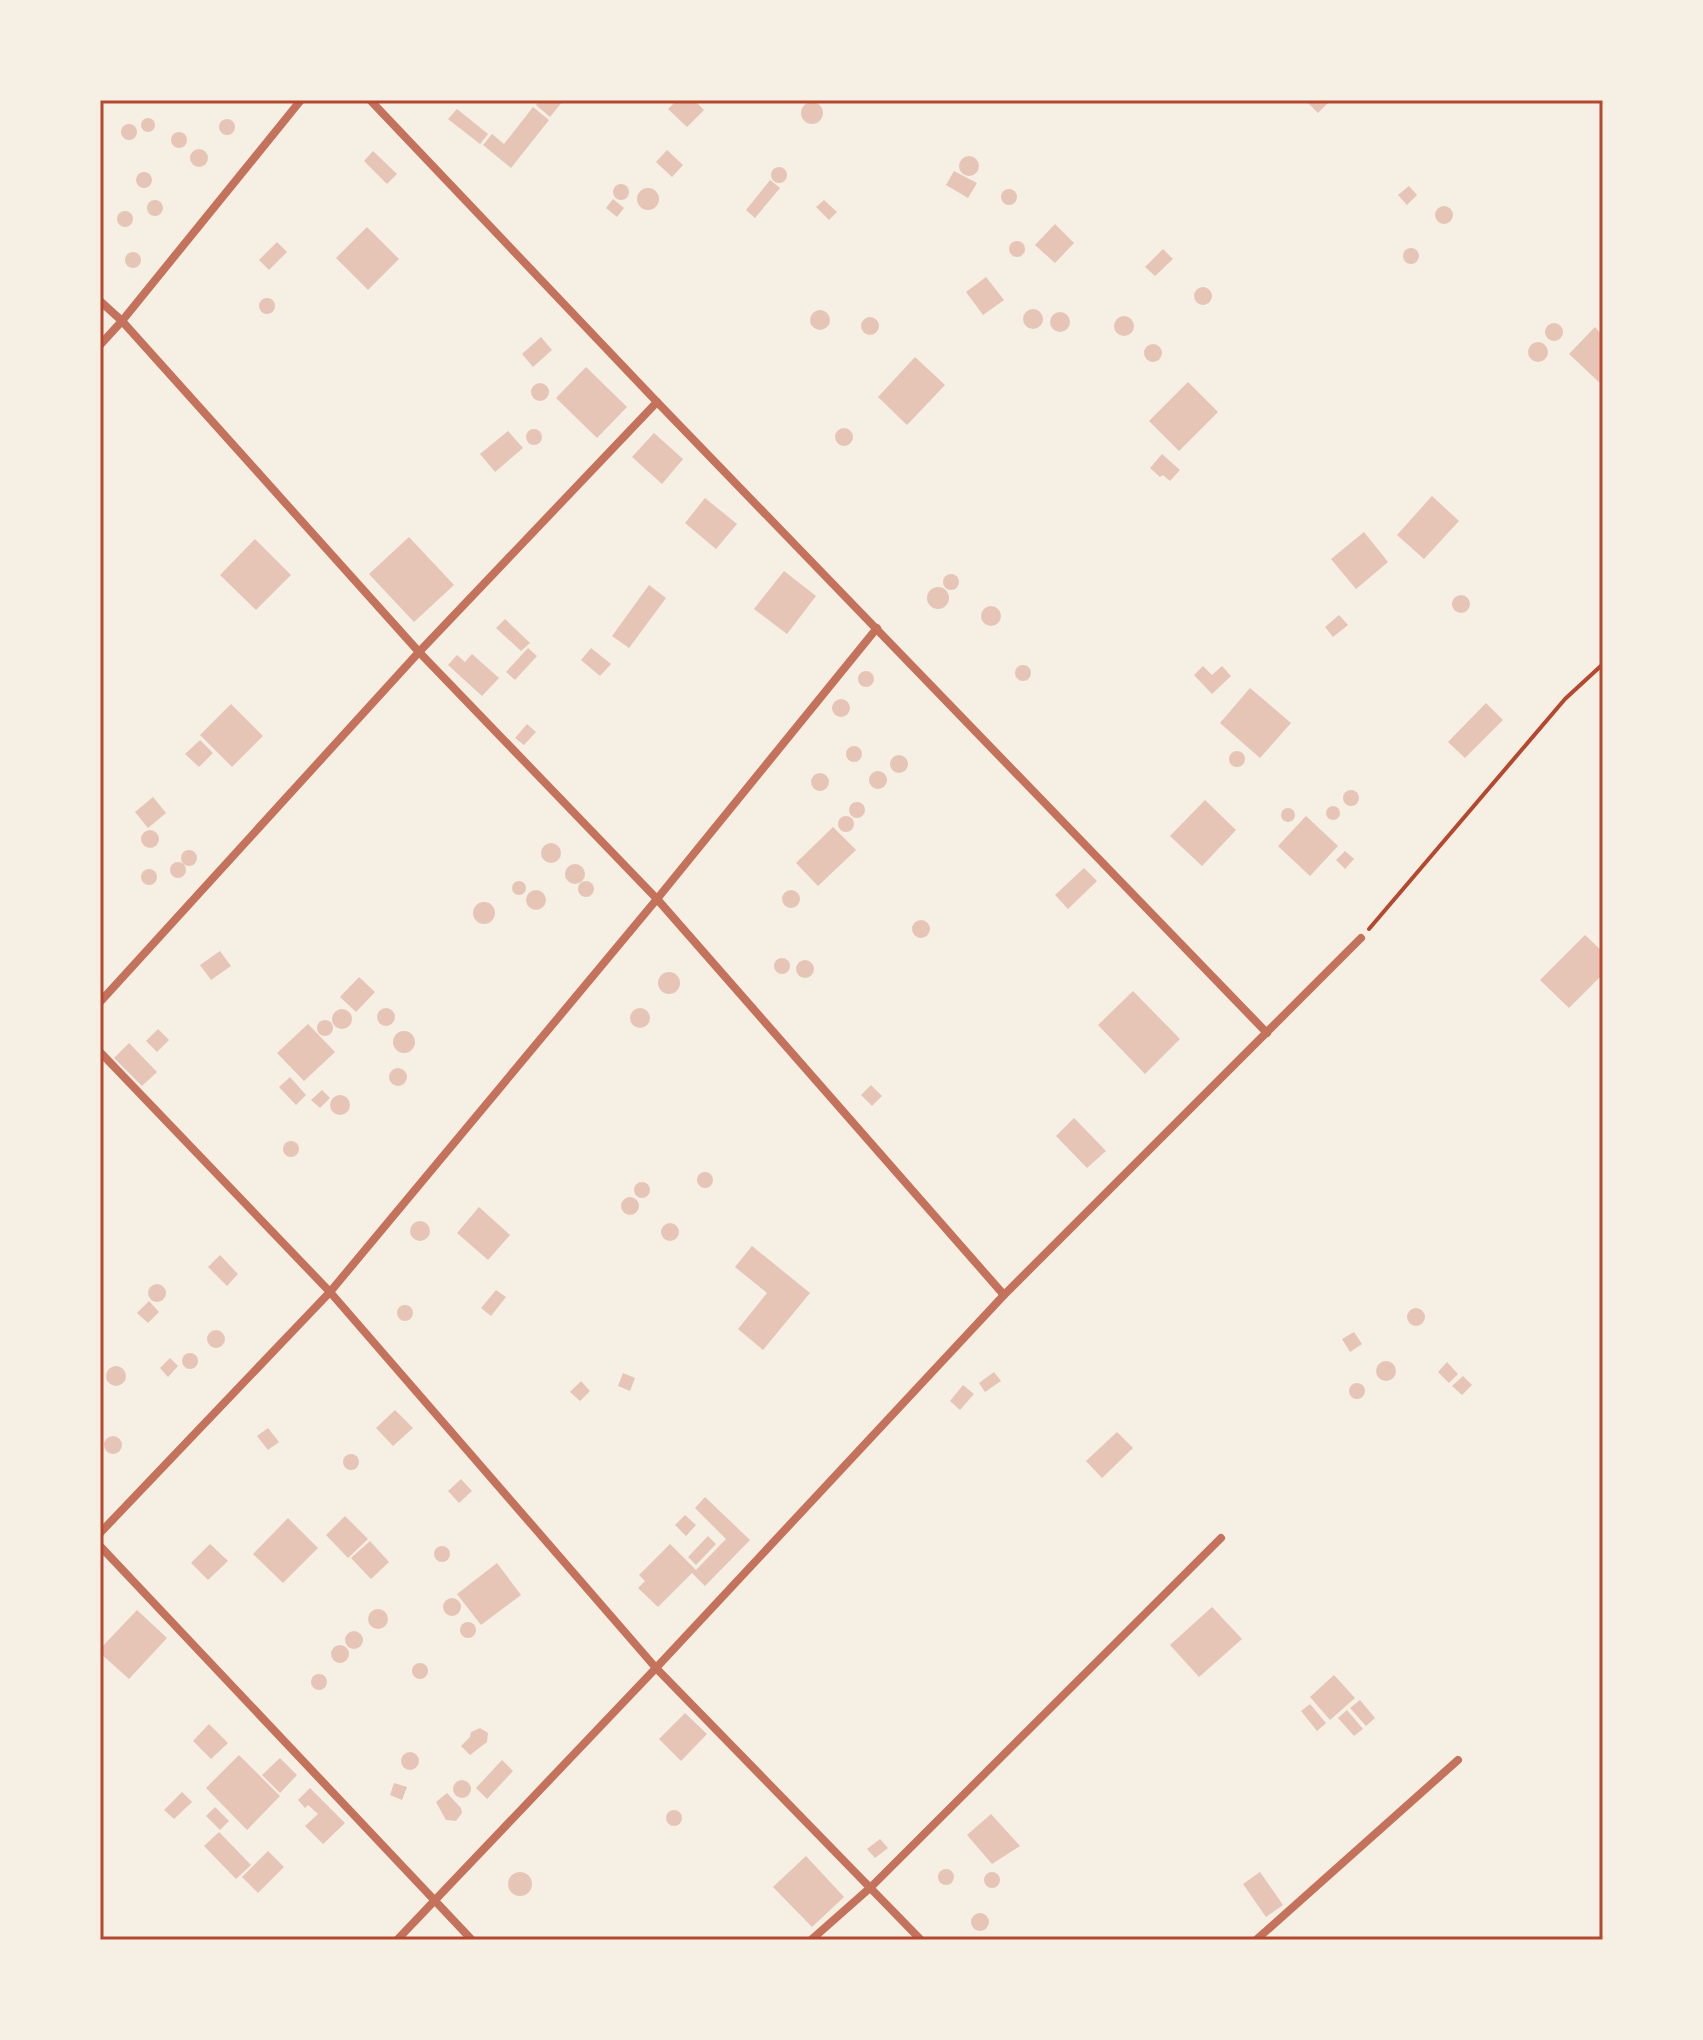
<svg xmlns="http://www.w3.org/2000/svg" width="1703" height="2040" font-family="'Playfair Display',serif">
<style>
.building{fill:#e6c5b7}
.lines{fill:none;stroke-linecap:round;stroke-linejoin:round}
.path{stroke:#b5482f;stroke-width:4}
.minor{stroke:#c5725c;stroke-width:8}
.neatline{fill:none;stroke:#b5482f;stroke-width:3}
</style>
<rect width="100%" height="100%" fill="#f6efe4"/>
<!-- building -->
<g class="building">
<path d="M540,100H560L562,102L550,117L536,105Z"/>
<path d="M677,100H694L704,110L687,127L668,109Z"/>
<path d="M1308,100H1331L1318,113L1307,102Z"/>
<circle cx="812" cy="113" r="11"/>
<path d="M533,107L549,120L511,168L483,145L492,134L504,144Z"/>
<path d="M457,109L488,134L480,144L448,119Z"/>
<circle cx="148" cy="125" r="7"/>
<circle cx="227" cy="127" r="8"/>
<circle cx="129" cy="132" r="8"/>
<circle cx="179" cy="140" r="8"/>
<circle cx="199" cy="158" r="9"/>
<path d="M667,150L683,165L672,177L656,162Z"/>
<path d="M373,151L397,174L387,184L364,161Z"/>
<circle cx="969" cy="166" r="10"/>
<circle cx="779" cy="175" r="8"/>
<path d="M954,171L977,183L968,198L946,185Z"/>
<circle cx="144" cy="180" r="8"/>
<path d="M770,180L780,188L755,218L746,210Z"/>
<circle cx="621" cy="192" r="8"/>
<path d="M1409,186L1417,195L1407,205L1398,195Z"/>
<circle cx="648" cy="199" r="11"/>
<circle cx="1009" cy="197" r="8"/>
<path d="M613,199L624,208L617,217L606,208Z"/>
<path d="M824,200L837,212L829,220L816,207Z"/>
<circle cx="155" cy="208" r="8"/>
<circle cx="1444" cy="215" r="9"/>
<circle cx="125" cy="219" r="8"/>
<path d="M1055,224L1074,243L1055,263L1035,245Z"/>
<path d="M367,227L399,259L368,290L336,258Z"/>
<circle cx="1017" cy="249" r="8"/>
<path d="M277,242L287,252L269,270L259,260Z"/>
<circle cx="1411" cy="256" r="8"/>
<path d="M1163,249L1173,259L1155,276L1145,267Z"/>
<circle cx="133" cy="260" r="8"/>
<path d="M986,277L1004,300L983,315L966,292Z"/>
<circle cx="1203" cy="296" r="9"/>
<circle cx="267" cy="306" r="8"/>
<circle cx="1033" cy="319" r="10"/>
<circle cx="820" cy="320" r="10"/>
<circle cx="1060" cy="322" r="10"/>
<circle cx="1124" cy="326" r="10"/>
<circle cx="870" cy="326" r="9"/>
<circle cx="1554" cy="332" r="9"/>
<path d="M1595,327L1603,336V382L1601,384L1569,354Z"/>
<path d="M541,337L552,350L533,367L522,354Z"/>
<circle cx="1538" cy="352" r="10"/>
<circle cx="1153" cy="353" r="9"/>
<path d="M915,357L945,385L907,425L878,397Z"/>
<path d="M586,367L627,407L597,438L556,398Z"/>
<path d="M1188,382L1218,412L1179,451L1149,421Z"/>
<circle cx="540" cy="392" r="9"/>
<circle cx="844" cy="437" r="9"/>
<circle cx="534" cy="437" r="8"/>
<path d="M508,431L523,448L495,472L480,454Z"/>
<path d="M654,433L683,459L662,484L632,457Z"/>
<path d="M1162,454L1180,470L1170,481L1163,475L1160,477L1150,468Z"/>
<path d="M1432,496L1459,521L1424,559L1397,535Z"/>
<path d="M705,498L737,524L716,549L685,523Z"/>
<path d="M1364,532L1388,562L1356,589L1331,559Z"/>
<path d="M409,537L454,585L414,622L369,574Z"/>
<path d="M255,539L291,575L256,610L220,575Z"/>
<path d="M784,571L816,596L787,634L754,609Z"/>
<circle cx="951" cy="582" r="8"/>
<path d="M649,585L666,598L629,648L612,636Z"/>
<circle cx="938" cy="598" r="11"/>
<circle cx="1461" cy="604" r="9"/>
<circle cx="991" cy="616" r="10"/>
<path d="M1339,615L1348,625L1333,637L1325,627Z"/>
<path d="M505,619L530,643L521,651L496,628Z"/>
<path d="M528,648L537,656L515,680L506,672Z"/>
<path d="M591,648L611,664L600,676L581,660Z"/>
<path d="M472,654L499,678L482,696L448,665L457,655L465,662Z"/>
<circle cx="1023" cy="673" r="8"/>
<path d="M1203,666L1212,675L1222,666L1231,676L1212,694L1194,675Z"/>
<circle cx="866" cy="679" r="8"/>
<path d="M1250,688L1291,723L1260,758L1220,723Z"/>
<circle cx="841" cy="708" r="9"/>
<path d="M1486,703L1503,720L1465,758L1448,742Z"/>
<path d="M231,704L263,736L232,767L200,735Z"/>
<path d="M527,724L536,732L524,745L515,738Z"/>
<path d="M200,740L213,753L199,767L185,754Z"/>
<circle cx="854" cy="754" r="8"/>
<circle cx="1237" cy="759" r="8"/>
<circle cx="899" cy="764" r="9"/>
<circle cx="878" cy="780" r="9"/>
<circle cx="820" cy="782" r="9"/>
<circle cx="1351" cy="798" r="8"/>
<path d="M153,797L166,813L148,828L135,812Z"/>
<path d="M1205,800L1236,830L1202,866L1170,836Z"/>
<circle cx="857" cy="810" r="8"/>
<circle cx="1333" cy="813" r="7"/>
<circle cx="1288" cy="815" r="7"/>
<circle cx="846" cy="824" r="8"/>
<path d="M1306,816L1338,846L1310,876L1278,846Z"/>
<path d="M833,827L856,850L818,886L796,863Z"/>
<circle cx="150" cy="839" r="9"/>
<circle cx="551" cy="853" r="10"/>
<circle cx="189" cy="858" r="8"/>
<path d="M1345,851L1354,859L1345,869L1336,860Z"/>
<circle cx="178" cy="870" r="8"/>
<circle cx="575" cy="874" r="10"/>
<path d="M1084,868L1097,881L1068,909L1055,895Z"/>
<circle cx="149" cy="877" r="8"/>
<circle cx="519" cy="888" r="7"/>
<circle cx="586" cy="889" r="8"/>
<circle cx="536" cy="900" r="10"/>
<circle cx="791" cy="899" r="9"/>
<circle cx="484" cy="913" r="11"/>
<circle cx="921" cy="929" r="9"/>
<path d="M1585,935L1603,952V974L1569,1008L1540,980Z"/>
<path d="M220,951L231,966L211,980L200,965Z"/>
<circle cx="782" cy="966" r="8"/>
<circle cx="805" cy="969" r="9"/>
<circle cx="669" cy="983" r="11"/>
<path d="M359,977L375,992L356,1012L340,997Z"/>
<path d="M1133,991L1180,1039L1145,1074L1098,1025Z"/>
<circle cx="386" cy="1017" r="9"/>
<circle cx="640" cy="1018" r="10"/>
<circle cx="342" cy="1019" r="10"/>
<circle cx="325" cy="1028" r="8"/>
<path d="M308,1024L335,1052L304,1081L277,1053Z"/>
<path d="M158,1029L169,1040L157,1052L146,1041Z"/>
<circle cx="404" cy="1042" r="11"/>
<path d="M129,1043L157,1072L142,1086L114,1058Z"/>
<circle cx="398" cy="1077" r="9"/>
<path d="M290,1077L306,1095L296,1105L279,1087Z"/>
<path d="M871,1085L882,1096L872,1106L861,1095Z"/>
<path d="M322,1090L330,1098L320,1108L311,1100Z"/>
<circle cx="340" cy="1105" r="10"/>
<path d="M1074,1118L1106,1151L1087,1168L1056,1136Z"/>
<circle cx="291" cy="1149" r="8"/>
<circle cx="705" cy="1180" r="8"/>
<circle cx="642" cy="1190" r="8"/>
<circle cx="630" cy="1206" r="9"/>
<path d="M479,1207L510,1235L488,1260L457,1233Z"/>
<circle cx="420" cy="1231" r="10"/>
<circle cx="670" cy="1232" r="9"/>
<path d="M752,1246L810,1293L763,1350L738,1329L767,1293L735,1267Z"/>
<path d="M220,1255L238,1274L227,1286L208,1267Z"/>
<circle cx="157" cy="1293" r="9"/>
<path d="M496,1290L506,1297L491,1316L481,1308Z"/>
<path d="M149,1301L159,1312L148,1323L137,1313Z"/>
<circle cx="405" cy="1313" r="8"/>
<circle cx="1416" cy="1317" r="9"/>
<circle cx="216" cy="1339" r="9"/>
<path d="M1354,1332L1362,1344L1350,1352L1342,1339Z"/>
<circle cx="190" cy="1361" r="8"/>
<path d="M170,1358L178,1366L168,1377L160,1368Z"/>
<circle cx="1386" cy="1371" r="10"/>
<path d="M1447,1362L1458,1374L1449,1383L1438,1372Z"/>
<circle cx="116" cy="1376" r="10"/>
<path d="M994,1372L1001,1381L985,1392L979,1383Z"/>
<path d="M623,1373L635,1378L630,1391L618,1386Z"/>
<path d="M1463,1376L1472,1385L1462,1395L1452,1386Z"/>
<path d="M581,1381L590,1391L580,1401L570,1392Z"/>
<circle cx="1357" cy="1391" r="8"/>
<path d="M963,1385L974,1394L960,1410L950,1401Z"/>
<path d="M395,1410L413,1428L393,1446L376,1428Z"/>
<path d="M268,1428L279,1442L268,1450L257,1436Z"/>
<path d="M1117,1432L1133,1448L1102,1478L1086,1461Z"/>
<circle cx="113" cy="1445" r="9"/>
<circle cx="351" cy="1462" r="8"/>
<path d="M461,1479L472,1491L459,1503L448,1491Z"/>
<path d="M705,1497L750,1540L705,1586L692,1573L658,1607L638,1588L645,1581L639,1575L670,1544L696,1570L726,1539L695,1508Z"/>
<path d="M685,1515L696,1525L686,1536L675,1525Z"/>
<path d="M345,1516L368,1539L348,1558L326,1535Z"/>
<path d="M288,1518L318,1548L283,1583L253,1554Z"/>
<path d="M708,1536L716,1544L696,1565L688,1557Z"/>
<path d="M370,1541L389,1562L371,1579L351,1558Z"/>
<path d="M210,1544L228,1561L208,1580L191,1563Z"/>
<circle cx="442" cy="1554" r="8"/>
<path d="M497,1563L521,1595L481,1625L457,1594Z"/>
<circle cx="452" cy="1607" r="9"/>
<path d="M1212,1607L1242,1639L1199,1677L1170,1645Z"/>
<circle cx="378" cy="1619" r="10"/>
<path d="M137,1610L167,1638L129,1679L100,1653V1649Z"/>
<circle cx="468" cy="1630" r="8"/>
<circle cx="354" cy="1640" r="9"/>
<circle cx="340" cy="1654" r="9"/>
<circle cx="420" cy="1671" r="8"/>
<circle cx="319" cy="1682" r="8"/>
<path d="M1334,1675L1355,1698L1330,1720L1310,1697Z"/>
<path d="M1360,1700L1375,1718L1366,1726L1350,1708Z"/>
<path d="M1310,1704L1326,1723L1317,1731L1301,1711Z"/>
<path d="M1347,1710L1363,1729L1354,1736L1338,1718Z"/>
<path d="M685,1713L707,1734L681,1761L659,1739Z"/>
<path d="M209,1724L228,1743L211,1759L193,1741Z"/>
<path d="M480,1728L488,1733L487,1742L470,1755L461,1746L470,1737L471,1732Z"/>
<circle cx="410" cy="1761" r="9"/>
<path d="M239,1755L280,1796L247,1830L206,1788Z"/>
<path d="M280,1758L297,1775L280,1793L262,1775Z"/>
<path d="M502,1760L513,1771L487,1799L476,1788Z"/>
<circle cx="462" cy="1789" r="9"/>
<path d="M394,1783L407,1787L402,1800L390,1795Z"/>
<path d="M310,1788L345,1823L323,1844L305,1826L318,1814L308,1805L305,1808L298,1800Z"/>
<path d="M182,1792L192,1802L174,1819L164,1810Z"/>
<path d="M447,1793L461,1808L462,1813L456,1821L446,1820L436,1802Z"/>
<path d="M215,1807L229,1821L220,1830L206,1816Z"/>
<circle cx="674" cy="1818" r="8"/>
<path d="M991,1814L1020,1846L992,1864L967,1835Z"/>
<path d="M219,1832L251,1865L236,1879L204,1846Z"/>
<path d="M880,1839L888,1848L875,1858L867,1849Z"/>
<path d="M268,1851L284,1867L258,1893L242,1877Z"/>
<path d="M806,1856L844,1897L812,1927L773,1887Z"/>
<circle cx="946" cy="1877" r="8"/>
<circle cx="992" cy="1880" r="8"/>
<path d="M1260,1872L1283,1905L1266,1917L1243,1884Z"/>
<circle cx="520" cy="1884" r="12"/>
<circle cx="980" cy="1922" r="9"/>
</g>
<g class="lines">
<!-- path -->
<path class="path" d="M1369,929L1565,699L1603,664"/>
<!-- minor -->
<g class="minor">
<path d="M370,100L657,402L1267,1033"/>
<path d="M100,301L122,321L419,652L657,899L1004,1295"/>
<path d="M100,345L122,321L301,100"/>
<path d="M100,1002L419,652L657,402"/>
<path d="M100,1052L330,1292L656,1668L921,1940"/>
<path d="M100,1533L330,1292L657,899L877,628"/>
<path d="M100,1546L472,1940"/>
<path d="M397,1940L656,1668L1004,1295L1361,938"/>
<path d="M811,1940L871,1887L1221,1538"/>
<path d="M1256,1940L1458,1760"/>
</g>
</g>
<!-- border -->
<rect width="1703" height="2040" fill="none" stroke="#f6efe4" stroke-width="204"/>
<rect x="102" y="102" width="1499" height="1836" class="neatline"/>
</svg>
